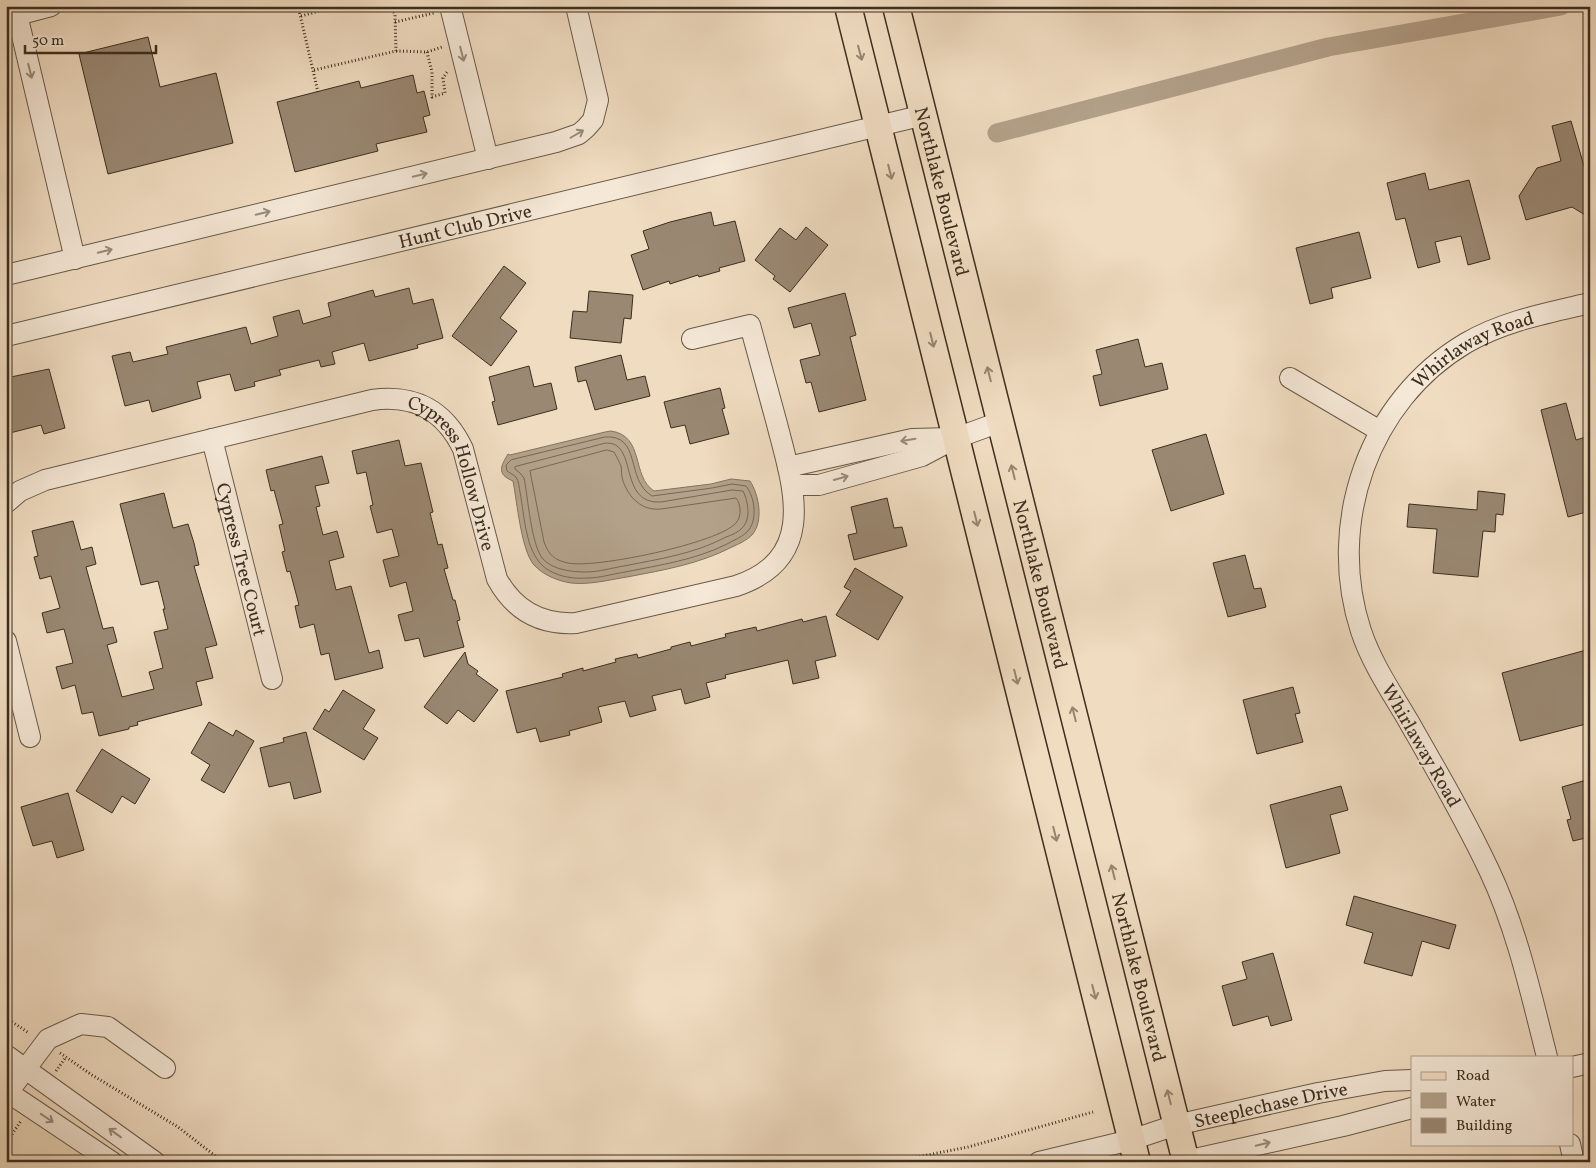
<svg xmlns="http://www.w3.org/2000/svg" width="1596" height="1168" font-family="Vollkorn,serif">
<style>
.water{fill:#b3a18a;stroke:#83735f}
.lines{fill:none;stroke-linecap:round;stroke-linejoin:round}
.shore{stroke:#786854;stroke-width:1}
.canal{stroke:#b3a18a;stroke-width:19}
.building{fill:#9a8873;stroke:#3c2e1f}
.minor-casing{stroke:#695a48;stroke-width:22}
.major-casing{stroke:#3c2e1f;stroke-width:29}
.path{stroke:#3c2e1f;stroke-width:3;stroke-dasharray:1 2.5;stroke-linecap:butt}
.minor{stroke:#f5e8d7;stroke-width:20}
.major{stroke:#f0dcc1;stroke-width:26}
.oneway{stroke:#968570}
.oneway2{stroke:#988b7b}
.labels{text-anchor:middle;stroke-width:4;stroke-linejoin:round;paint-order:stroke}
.street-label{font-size:19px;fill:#3c2e1f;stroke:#f5e8d7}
</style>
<rect width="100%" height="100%" fill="#f0dcc1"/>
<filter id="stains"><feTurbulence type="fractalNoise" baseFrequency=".004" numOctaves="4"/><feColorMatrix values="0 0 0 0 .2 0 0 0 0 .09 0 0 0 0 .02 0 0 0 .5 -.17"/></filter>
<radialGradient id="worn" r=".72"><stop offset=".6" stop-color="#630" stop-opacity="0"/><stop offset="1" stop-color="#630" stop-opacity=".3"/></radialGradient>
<!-- water -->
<path class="water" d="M611,431C645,436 631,476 654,491L711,484L731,479L750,481C759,495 764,521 752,535C747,540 739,544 732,547C699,564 664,570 627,577C608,580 590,585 571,583C558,581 543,575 534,565C521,550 517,501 513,481C496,474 501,466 508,454L510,455L605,432Z"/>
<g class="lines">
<!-- shore -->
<g class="shore">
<path d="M605,437C642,434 625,480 652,496L712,488L732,484L746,486C755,497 758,521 747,532C742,537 734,540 727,544C695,560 660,565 625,572C612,574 600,578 587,578C574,579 561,577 550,571C525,558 525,517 520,492C519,488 519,481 516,477C514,475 510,473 507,471L506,465L511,460Z"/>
<path d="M606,443C639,441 617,505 661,502L732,490L743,491C748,501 751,518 743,527C739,532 732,535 726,537C694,554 659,559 624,566C611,568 599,572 586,572C572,572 553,570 543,559C531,545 528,497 524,478L520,473L515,469V467Z"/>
<path d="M607,450L614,452C616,456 619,461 621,466C622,471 621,476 623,481C629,498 642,511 661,509L736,498C741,504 742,516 736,523C719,543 594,569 568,563C554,560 549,555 544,542L530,471Z"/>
</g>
<!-- canal -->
<path class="canal" d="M997,133L1328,47L1561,6"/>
</g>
<!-- building -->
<g class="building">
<path d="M148,37L160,87L216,73L233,143L108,174L79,54Z"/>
<path d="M413,75L417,93L424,91L430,115L423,117L427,132L376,144L378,151L295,172L277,102L359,81L361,88Z"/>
<path d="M1571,121L1586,173L1590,176V218L1572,207L1526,220L1519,196L1537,168L1561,161L1552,126Z"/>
<path d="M1425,173L1429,190L1469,180L1490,259L1468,265L1461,236L1435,242L1440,262L1418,268L1405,218L1396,220L1387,183Z"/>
<path d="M711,212L714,226L735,221L745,261L719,268L720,271L699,277L698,275L670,284L669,281L643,290L631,255L649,249L643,231L670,222Z"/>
<path d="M806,227L828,245L790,292L773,279L775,276L755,260L780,228L796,240Z"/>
<path d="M1359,232L1371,278L1331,288L1333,298L1310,304L1296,248Z"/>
<path d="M504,266L526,283L500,318L517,331L491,366L452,336Z"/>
<path d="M409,288L413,304L433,299L443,338L417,345L418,348L369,361L364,343L332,352L335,364L321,367L319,360L279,370L281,375L254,382L255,386L235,391L230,374L197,382L201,398L152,412L149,400L125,406L112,356L130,352L133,362L168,354L166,347L246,327L251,344L278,336L273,317L299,310L303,324L331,316L328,303L373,290L375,297Z"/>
<path d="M589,291L633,295L631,319L624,318L621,343L570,338L573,311L587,312Z"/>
<path d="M845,293L856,335L850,337L866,400L819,412L811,382L806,383L800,360L820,355L811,323L794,328L788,308Z"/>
<path d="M1138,339L1145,367L1162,363L1168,389L1100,406L1093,376L1102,374L1096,350Z"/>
<path d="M621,355L627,380L645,376L650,396L595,410L586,380L578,382L575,367Z"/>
<path d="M529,366L534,387L551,383L557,409L498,425L492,402L495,401L489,377Z"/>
<path d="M49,369L65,428L44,434L41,425L6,434V378Z"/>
<path d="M720,388L725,408L722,409L729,434L690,444L685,425L671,428L664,402Z"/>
<path d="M1566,403L1576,440L1586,437L1590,450V511L1568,517L1541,410Z"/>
<path d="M1206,434L1224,494L1171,511L1152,450Z"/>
<path d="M399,440L405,466L421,463L433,512L430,513L438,545L442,544L448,568L444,569L453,600H455L460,620L457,621L464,647L424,657L419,638L405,641L398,615L413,611L406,582L390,587L383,560L399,556L392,529L377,533L370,506L373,505L366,472L357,474L352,451Z"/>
<path d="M322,456L329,483L315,486L320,506L316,507L323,535L337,531L344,557L329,561L336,590L351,586L369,653L379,650L383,668L335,680L329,653L321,655L314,624L300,628L295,606L299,605L290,571L287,572L282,552L285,551L279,525L283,524L274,490L271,491L266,470Z"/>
<path d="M1478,491L1505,494L1503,515L1496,514L1495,532L1483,531L1478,577L1433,573L1437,529L1407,527L1409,504L1477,510Z"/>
<path d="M164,493L173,528L188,524L194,543L199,565L194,566L217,645L205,648L213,678L196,682L202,705L137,722L138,725L129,727V729L99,736L93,712L82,714L75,685L62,689L56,667L73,663L64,629L47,633L42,613L60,608L51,576L40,579L34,557L38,556L32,531L73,521L81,550L92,547L96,564L86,567L103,629L113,627L117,642L107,645L122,697L154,689L149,672L163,668L154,632L168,629L163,609H165L158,581L141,585L120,504Z"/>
<path d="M887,498L894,528L902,527L907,546L854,560L848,535L857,533L851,507Z"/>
<path d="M1245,555L1254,589L1261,588L1266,607L1228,617L1213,563Z"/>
<path d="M855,568L903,597L878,640L836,615L851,591L844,587Z"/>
<path d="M826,616L836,656L815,661L819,678L793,684L788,660L725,675L726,678L706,683L710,697L685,704L681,689L652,696L656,710L630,717L625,701L598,707L602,722L569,731L570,735L540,742L536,728L517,733L506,691L563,677L562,674L583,668V671L616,662L615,659L637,654L638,658L671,649V647L690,642L691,646L726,637L725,634L756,627L757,631L802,619L803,622Z"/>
<path d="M1590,649V723L1520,741L1502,673Z"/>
<path d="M465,652L468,664L478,671L476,674L498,690L474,722L458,710L447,724L424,707Z"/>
<path d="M1293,687L1300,713L1295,714L1303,742L1257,754L1243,700Z"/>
<path d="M343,690L375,710L363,729L378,738L364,760L313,729L325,709L329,712Z"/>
<path d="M209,722L233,736L236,730L254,741L224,793L201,780L210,765L191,753Z"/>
<path d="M306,732L321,792L294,799L290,782L269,787L260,748L284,742L283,738Z"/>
<path d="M102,749L150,779L135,804L122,796L112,813L76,791Z"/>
<path d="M1590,779V837L1573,841L1567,820L1571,819L1562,787Z"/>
<path d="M1341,786L1348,810L1330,815L1340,853L1286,868L1270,805Z"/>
<path d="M68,793L84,850L57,858L52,841L33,846L21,807Z"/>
<path d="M1354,896L1456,925L1449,949L1422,941L1412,976L1364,963L1373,933L1346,925Z"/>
<path d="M1273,953L1292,1020L1271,1026L1268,1016L1233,1026L1222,986L1247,979L1242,962Z"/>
</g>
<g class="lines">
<defs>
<g id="minor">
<path d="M15,6L75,259"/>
<path d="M450,6L488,159"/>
<path d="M17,15L51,6"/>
<path d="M6,275L556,142L579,134L586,128L593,120L598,100L576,6"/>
<path id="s1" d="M6,336L924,115"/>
<path d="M1290,378L1380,431"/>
<path id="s2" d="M212,439L272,679"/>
<path d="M788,467L912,439L952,438"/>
<path d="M793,485H819L922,456L956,438L1000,422"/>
<path id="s3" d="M6,503L20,491L45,480L372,400C415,394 445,411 463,449L497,579C514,610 540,625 576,623L736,586C819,558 793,487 777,424C768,391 759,358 750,325L692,339"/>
<path d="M6,641L30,737"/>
<path d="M6,1055L155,1162"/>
<path id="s4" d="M1547,1057C1531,994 1517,929 1489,870C1465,819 1437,771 1409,722C1392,693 1372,664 1361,631C1326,524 1368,401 1466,343C1504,321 1547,313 1590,303"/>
<path d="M1572,1067L1590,1063"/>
<path d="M6,1091L112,1162"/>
<path d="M6,1095L48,1039L81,1024L108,1027L165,1068"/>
<path d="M1570,1144L1574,1162"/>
<path id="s5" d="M1039,1162L1131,1140L1176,1125L1318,1093L1385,1081L1412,1080"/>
<path d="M1181,1162L1343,1126L1412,1108"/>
</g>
<g id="major">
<path d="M848,6L1137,1162"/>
<path id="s6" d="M896,6L1186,1162"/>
</g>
</defs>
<!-- minor casing -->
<use href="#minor" class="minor-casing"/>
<!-- major casing -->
<use href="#major" class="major-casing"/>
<!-- path -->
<g class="path">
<path d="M298,6L318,92"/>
<path d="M301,16L338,6"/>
<path d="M395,22L434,13"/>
<path d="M396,51L427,52L442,47"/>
<path d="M427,52L432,72V97L445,93L443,78L447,72"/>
<path d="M314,70L396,51L395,14L389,6"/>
<path d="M6,1018L29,1033"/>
<path d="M60,1053L92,1075L178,1127L223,1162"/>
<path d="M56,1071L66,1057"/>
<path d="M6,1143L21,1121"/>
<path d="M892,1162L968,1147L1093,1112"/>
</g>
<!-- minor -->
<use href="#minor" class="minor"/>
<!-- major -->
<use href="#major" class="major"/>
</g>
<!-- one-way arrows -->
<defs><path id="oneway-shaft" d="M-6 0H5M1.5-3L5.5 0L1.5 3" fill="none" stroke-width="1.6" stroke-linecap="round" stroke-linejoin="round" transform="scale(1.25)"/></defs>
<g class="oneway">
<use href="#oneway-shaft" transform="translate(860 53) rotate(75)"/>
<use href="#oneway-shaft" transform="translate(890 172) rotate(76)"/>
<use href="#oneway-shaft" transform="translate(932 340) rotate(76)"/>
<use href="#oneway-shaft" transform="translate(989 374) rotate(-104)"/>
<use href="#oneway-shaft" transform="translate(1013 472) rotate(-104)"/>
<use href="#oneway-shaft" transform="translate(976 519) rotate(76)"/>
<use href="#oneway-shaft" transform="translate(1016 677) rotate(76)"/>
<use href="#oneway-shaft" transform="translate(1074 714) rotate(-104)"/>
<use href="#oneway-shaft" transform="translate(1055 834) rotate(76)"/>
<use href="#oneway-shaft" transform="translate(1113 872) rotate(-104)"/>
<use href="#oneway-shaft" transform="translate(1094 992) rotate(76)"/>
<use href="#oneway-shaft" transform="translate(1169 1097) rotate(-104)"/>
</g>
<g class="oneway2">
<use href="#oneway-shaft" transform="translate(462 54) rotate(76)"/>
<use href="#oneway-shaft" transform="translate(30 71) rotate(76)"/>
<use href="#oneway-shaft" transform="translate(577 134) rotate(-30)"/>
<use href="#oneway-shaft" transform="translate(420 175) rotate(-14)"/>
<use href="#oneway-shaft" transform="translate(263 213) rotate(-14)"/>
<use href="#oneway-shaft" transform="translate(105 251) rotate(-14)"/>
<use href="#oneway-shaft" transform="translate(908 440) rotate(171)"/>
<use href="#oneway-shaft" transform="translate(841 478) rotate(-16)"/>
<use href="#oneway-shaft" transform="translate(47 1118) rotate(34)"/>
<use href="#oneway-shaft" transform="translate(115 1133) rotate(-144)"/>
<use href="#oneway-shaft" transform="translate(1263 1144) rotate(-13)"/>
</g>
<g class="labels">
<!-- street labels -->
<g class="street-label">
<text dy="7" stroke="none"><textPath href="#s6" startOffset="191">Northlake Boulevard</textPath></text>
<text dy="7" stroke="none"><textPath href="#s1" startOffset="472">Hunt Club Drive</textPath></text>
<text dy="7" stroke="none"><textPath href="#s4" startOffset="801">Whirlaway Road</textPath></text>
<text dy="7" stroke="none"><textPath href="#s3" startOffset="509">Cypress Hollow Drive</textPath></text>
<text dy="7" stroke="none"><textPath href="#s2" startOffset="124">Cypress Tree Court</textPath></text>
<text dy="7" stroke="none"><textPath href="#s6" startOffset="596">Northlake Boulevard</textPath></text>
<text transform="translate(1422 745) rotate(60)" y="7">Whirlaway Road</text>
<text dy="7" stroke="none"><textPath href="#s6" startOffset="1001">Northlake Boulevard</textPath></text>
<text dy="7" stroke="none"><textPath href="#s5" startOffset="239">Steeplechase Drive</textPath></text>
</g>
</g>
<!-- margin -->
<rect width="1596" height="1168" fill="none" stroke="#f0dcc1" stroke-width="25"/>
<rect x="8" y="8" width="1581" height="1153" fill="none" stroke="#3c2e1f" stroke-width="2.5"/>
<rect x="12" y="12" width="1571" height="1143" fill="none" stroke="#3c2e1f"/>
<!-- legend -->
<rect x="1411" y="1056" width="162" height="90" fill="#f5e8d7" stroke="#ab9e8d"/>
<rect x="1421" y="1072" width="25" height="8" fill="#f0dcc1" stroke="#ab9e8d"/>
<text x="1456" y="1080" font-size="15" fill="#3c2e1f">Road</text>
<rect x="1421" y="1093" width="25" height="15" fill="#b3a18a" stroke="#ab9e8d"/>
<text x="1456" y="1106" font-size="15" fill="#3c2e1f">Water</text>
<rect x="1421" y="1118" width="25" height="15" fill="#9a8873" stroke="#ab9e8d"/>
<text x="1456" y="1130" font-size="15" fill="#3c2e1f">Building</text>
<!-- scale -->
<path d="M25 45v8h131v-8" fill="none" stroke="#3c2e1f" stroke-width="2.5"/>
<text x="32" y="45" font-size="15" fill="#3c2e1f" stroke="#f5e8d7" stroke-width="4" paint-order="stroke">50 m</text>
<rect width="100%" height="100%" filter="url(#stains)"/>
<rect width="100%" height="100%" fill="url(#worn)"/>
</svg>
